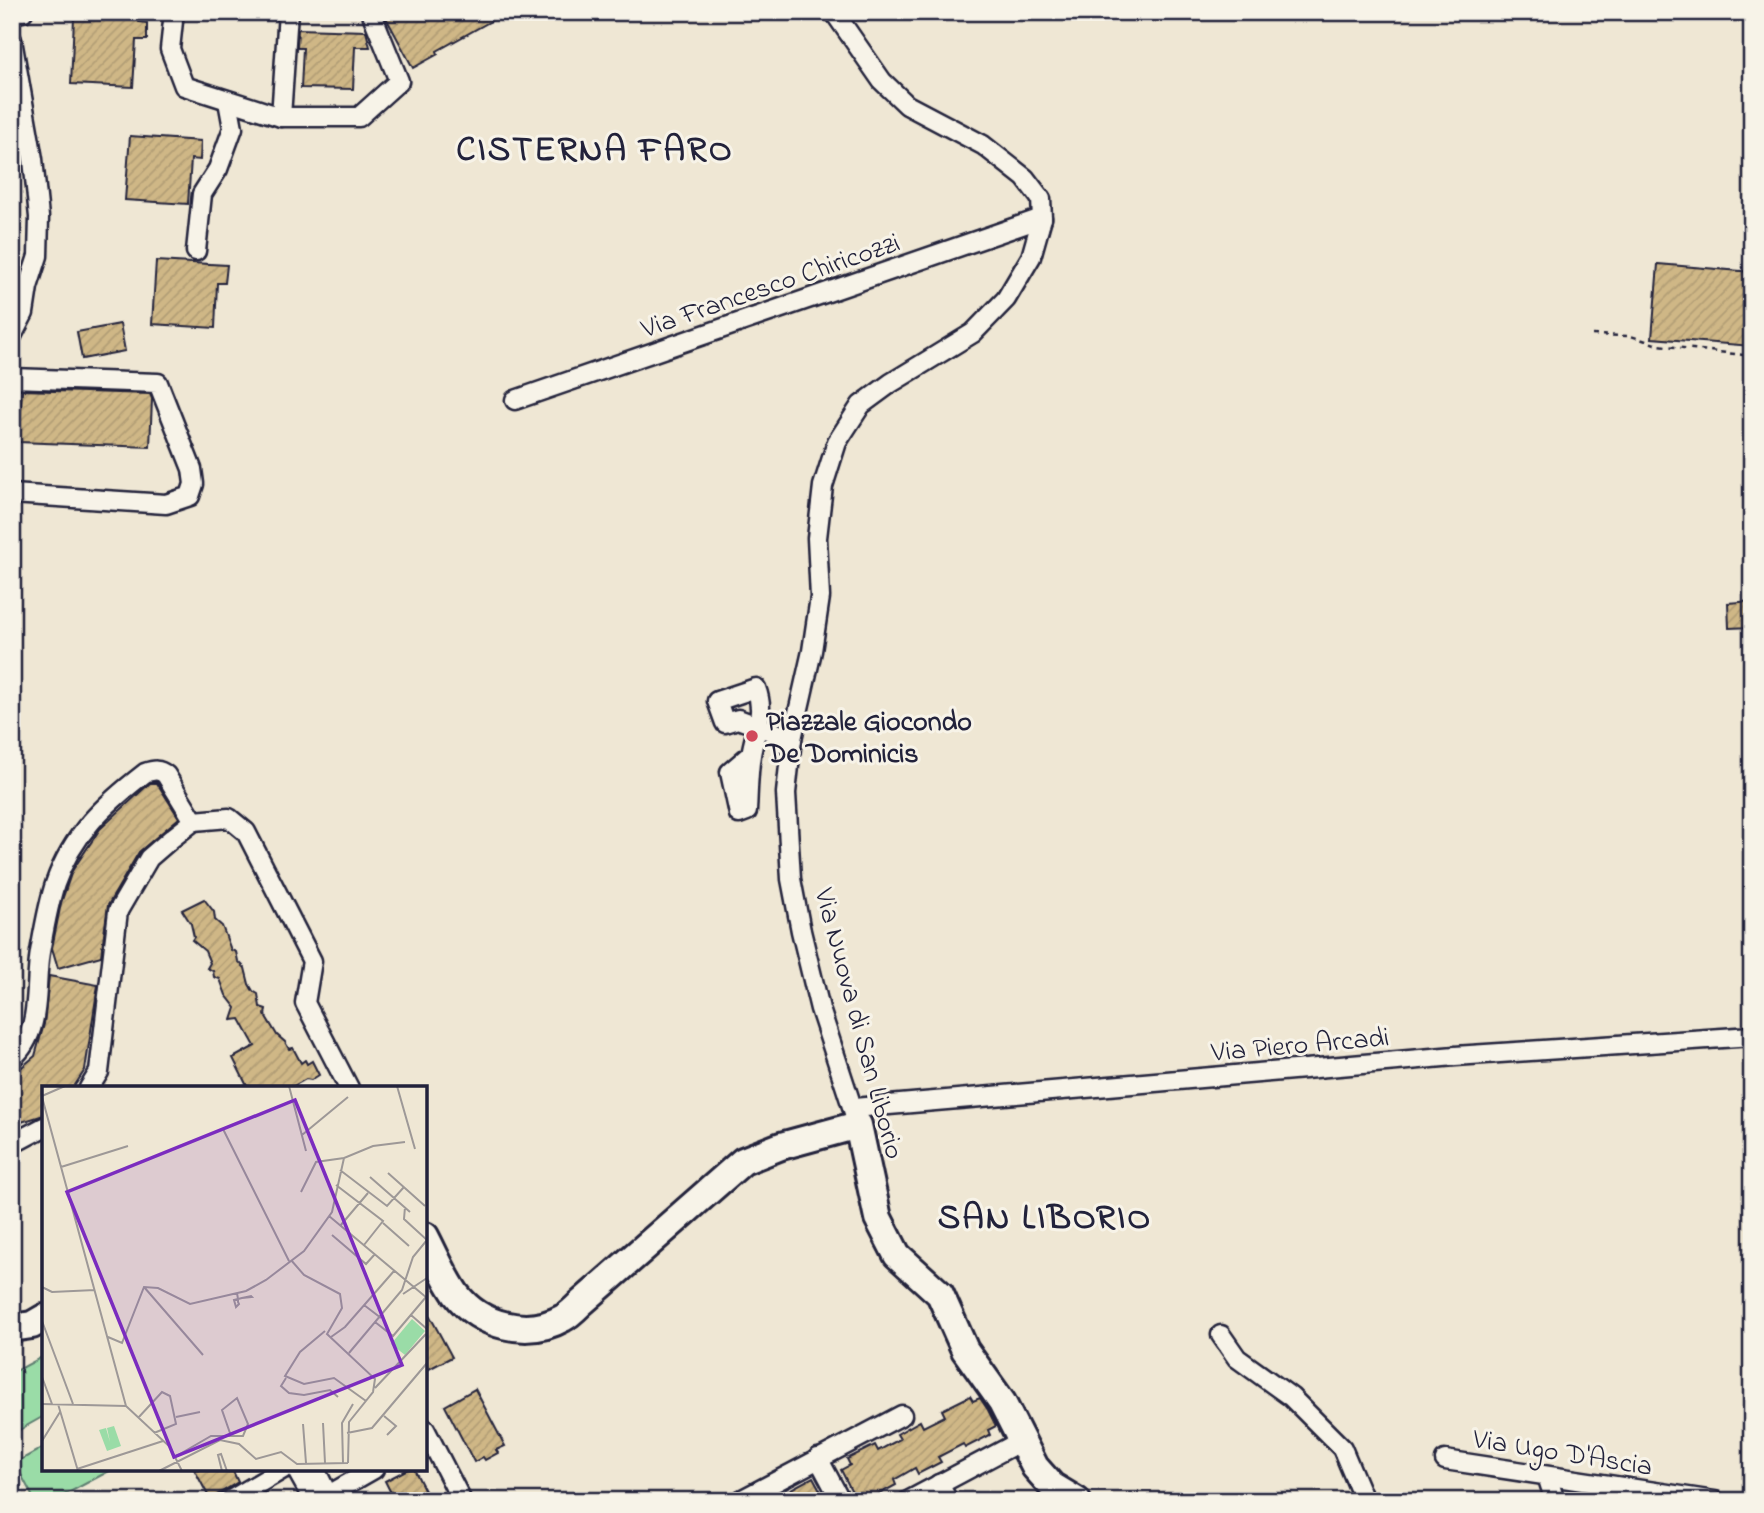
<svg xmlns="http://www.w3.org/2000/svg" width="1764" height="1513" font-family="'Indie Flower',sans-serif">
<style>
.pitch{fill:#9adca7;stroke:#5e7f71;stroke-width:2}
.building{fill:url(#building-hatch);stroke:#22223b;stroke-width:2}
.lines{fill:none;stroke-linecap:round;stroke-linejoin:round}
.street-casing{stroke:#22223b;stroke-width:23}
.secondary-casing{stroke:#22223b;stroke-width:32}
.path{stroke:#22223b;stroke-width:2.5;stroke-dasharray:5 5;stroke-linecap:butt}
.street{stroke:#f7f3e8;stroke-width:18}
.secondary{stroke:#f7f3e8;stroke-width:26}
.poi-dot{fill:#d1495b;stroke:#f7f3e8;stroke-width:2.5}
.labels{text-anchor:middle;stroke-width:6;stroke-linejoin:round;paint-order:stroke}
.street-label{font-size:28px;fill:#22223b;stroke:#f7f3e8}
.poi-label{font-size:28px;font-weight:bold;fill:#22223b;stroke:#f7f3e8;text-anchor:start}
.district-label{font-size:35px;font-weight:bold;letter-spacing:2px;fill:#22223b;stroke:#f7f3e8}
.inset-road{fill:none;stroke:#9d9897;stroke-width:2}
.view{fill:#7b2cbf;fill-opacity:0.15;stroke:#7b2cbf;stroke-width:3.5}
.inset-edge{fill:none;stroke:#22223b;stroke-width:3.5}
</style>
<defs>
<pattern id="building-hatch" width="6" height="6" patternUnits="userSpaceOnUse" patternTransform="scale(1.75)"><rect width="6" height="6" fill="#cfb786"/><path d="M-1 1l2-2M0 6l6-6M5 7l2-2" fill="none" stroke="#b19d75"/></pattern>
</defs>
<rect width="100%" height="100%" fill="#efe7d4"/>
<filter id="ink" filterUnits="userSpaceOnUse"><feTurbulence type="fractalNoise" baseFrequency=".0143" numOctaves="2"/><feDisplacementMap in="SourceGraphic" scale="14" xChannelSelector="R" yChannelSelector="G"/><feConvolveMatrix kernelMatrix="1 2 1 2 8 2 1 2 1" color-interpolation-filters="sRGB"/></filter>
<g filter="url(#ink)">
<!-- pitch -->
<g class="pitch">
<path d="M44,1356V1416L12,1434V1373Z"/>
<path d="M44,1447V1469H113L53,1501H35L15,1463Z"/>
</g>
<!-- building -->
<g class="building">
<path d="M124,12H140L139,22L147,23V40H136L133,87L71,84L74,18L124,20Z"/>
<path d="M383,12H507L437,51L438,54L413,68Z"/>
<path d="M298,29L366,31L370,47H355L353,89L301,88L303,48H297Z"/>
<path d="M130,136L201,141L200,160L191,159L188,204L125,200Z"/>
<path d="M156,261L227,265L225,283H217L215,328L152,324Z"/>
<path d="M1658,264L1752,272V346L1652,338Z"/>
<path d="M120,324L125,351L82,359L77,332Z"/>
<path d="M22,390L150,394L152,399L150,447L18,442Z"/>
<path d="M1752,601V627L1729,628L1728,603Z"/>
<path d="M150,783H157L179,818L139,852L108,905L101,956L58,968L52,948L61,903L72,871L100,829Z"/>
<path d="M204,899L214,912L215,920L222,926L231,950L236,952L238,961L245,968L249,984L253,991L258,994L260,1007L266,1009L265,1015L277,1035L285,1042L289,1049L293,1048L301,1063L305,1060L307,1064L312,1061L319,1075L311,1080L306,1079L290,1088H248L233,1058L255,1046L240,1019L232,1020L236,1008L226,995L220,979L214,977L213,971L207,968L210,963L205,951L192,940L194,937L191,924L182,910Z"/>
<path d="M49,976L98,985L85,1070L73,1088H44V1115L12,1125V1072L17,1071L35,1056L44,1024Z"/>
<path d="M425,1307L452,1357L425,1371Z"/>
<path d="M475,1389L505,1446L496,1450L498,1453L485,1460L483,1457L474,1462L445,1406Z"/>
<path d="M970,1396L973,1401L980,1398L988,1410L996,1426L988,1430L990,1435L965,1448L963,1444L938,1457L941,1462L918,1474L915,1468L894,1480L896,1485L870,1499L867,1494L856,1500L841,1470L850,1465L847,1459L875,1445L878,1451L900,1439L897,1434L920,1421L923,1427L945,1416L942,1410Z"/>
<path d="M194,1469H232L238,1482L210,1499Z"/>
<path d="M408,1469H414L430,1501H395L385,1481Z"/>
<path d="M813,1477L826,1501H769Z"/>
</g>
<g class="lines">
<defs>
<g id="street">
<path d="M174,12L170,49L184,86L281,117H359L399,81L371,12"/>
<path d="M834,12L882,81L907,105L983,145L1025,178L1041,199L1042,218L1031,257L1006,299L973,333L891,383L861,405L837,442L823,486L817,538L820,597L812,651L792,739L786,793L791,879L801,931L820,1009L858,1125"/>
<path d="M12,14L23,12"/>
<path d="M12,40L33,159L39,217L38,256L28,287L24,313L12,336"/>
<path d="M281,117L288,12"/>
<path d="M196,251L202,194L218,169L233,128L228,101"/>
<path d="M12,378L158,383L192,469L194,484L190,496L166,504L12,494"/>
<path d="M515,400L1042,218"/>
<path d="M751,754L730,772L739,814L747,811C748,793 748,773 751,755C755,729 766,714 756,688L717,701L725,723L738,719L792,739"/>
<path d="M12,1058C43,1032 34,987 40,952C44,930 48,905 55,884C72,834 105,804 145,773C154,770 159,769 166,775L194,821"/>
<path d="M89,1088L99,1072L118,911L149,858L171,839L194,821L229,818L246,832L312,961L305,1003L349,1088"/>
<path d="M854,1108L1455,1056L1752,1036"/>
<path d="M12,1144L44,1127"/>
<path d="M1221,1335L1237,1358L1291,1397L1342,1448L1361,1493L1362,1501"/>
<path d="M425,1429L462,1501"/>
<path d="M818,1458L841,1501"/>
<path d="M1445,1460L1715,1501"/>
<path d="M296,1469L314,1501"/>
<path d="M315,1469L331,1501"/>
<path d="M1547,1476L1555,1501"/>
<path d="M939,1484L948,1501"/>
<path d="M229,1501L283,1469"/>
<path d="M318,1501L374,1469"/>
<path d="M739,1501L902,1415"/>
<path d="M908,1501L1021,1441"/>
</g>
<g id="secondary">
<path d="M425,1236C435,1255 444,1277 456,1294C480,1326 528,1338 563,1318C569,1315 575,1309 580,1304L743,1161L781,1146L858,1125L878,1218L897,1255L940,1294L965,1350L1002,1402L1035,1467L1052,1486L1077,1501"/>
<path d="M12,1328L32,1325L44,1318"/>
</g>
</defs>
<!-- street casing -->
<use href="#street" class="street-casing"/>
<!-- secondary casing -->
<use href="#secondary" class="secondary-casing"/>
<!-- path -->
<path class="path" d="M1592,335L1631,336L1658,345L1752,356"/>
<!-- street -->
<use href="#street" class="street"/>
<!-- secondary -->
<use href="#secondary" class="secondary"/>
</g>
</g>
<!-- markers -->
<circle class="poi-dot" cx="752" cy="736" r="7"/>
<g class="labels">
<!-- street labels -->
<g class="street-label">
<text transform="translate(770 284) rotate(-19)" y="10">Via Francesco Chiricozzi</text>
<text transform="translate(861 1023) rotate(75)" y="10">Via Nuova di San Liborio</text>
<text transform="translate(1300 1043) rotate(-5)" y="10">Via Piero Arcadi</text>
<text transform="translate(1563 1451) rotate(9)" y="10">Via Ugo D'Ascia</text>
</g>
<!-- poi labels -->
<g class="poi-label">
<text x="766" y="730">Piazzale Giocondo<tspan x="766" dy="32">De Dominicis</tspan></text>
</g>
<!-- district labels -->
<g class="district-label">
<text x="595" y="160">CISTERNA FARO</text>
<text x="1045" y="1228">SAN LIBORIO</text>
</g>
</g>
<!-- overview -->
<g transform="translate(42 1086)">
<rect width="385" height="385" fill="#efe7d4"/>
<path d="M370,233L383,245L363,269L349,258Z" fill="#9adca7"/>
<path d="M72,340L79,360L65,365L57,344L64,342L68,356L65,342Z" fill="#9adca7"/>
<path class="inset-road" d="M247,0L264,65M355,0L373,63M0,10L23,0M0,11L84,320M181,43L247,175M260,49L306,11M19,81L86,60M298,84L345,120L362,101M346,87L383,120M328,91L368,126M294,99L341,135L322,159M259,106L274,76L302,72M287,130L385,212M341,137L367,160M298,140L326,107M290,149L324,178L333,168M249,174L262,189L298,208L300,222L285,248L333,293L331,306L307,336L306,377M0,201L10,206L53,204M102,201L161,269M195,207L196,213V216L197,218L194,221L192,214L200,212L209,210L210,211L200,212M361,208L385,192M322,219L339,232M369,229L385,243M0,235L31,318M333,236L351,250L384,211M283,245L258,266L243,290L262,298L292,292L324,315M66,251L80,257L102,201L116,202L148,218L204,205L224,194L262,165L290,126L302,72L331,60L363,56M289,251L303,241L352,185M307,267L360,204L371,171L385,154L362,133L363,121M0,291L10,318M244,292L239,300L247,307L262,309L288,304L296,311M333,302L384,248M0,318L84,320L128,361L140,385M16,318L36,385M342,330L354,340L345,349M134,331L158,326M96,332L120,306L128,310L134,338L112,347M281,337L283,377M261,338L264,377M305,347L330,342L385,277M0,355L18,326M131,372L169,350H201L206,338L195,312L180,324L189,350M301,377L300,337L311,318M35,383L121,355M117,385L178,354L197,358L214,373L239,366L255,378L306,377M180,385L176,369L179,368L185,385"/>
<path class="view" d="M253,14L360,279L132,371L25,106Z"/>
<rect width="385" height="385" class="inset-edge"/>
</g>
<!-- margin -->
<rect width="1764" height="1513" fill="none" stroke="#f7f3e8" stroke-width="42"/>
<rect x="21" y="21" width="1722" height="1471" fill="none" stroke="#22223b" stroke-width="2.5" filter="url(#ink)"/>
</svg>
